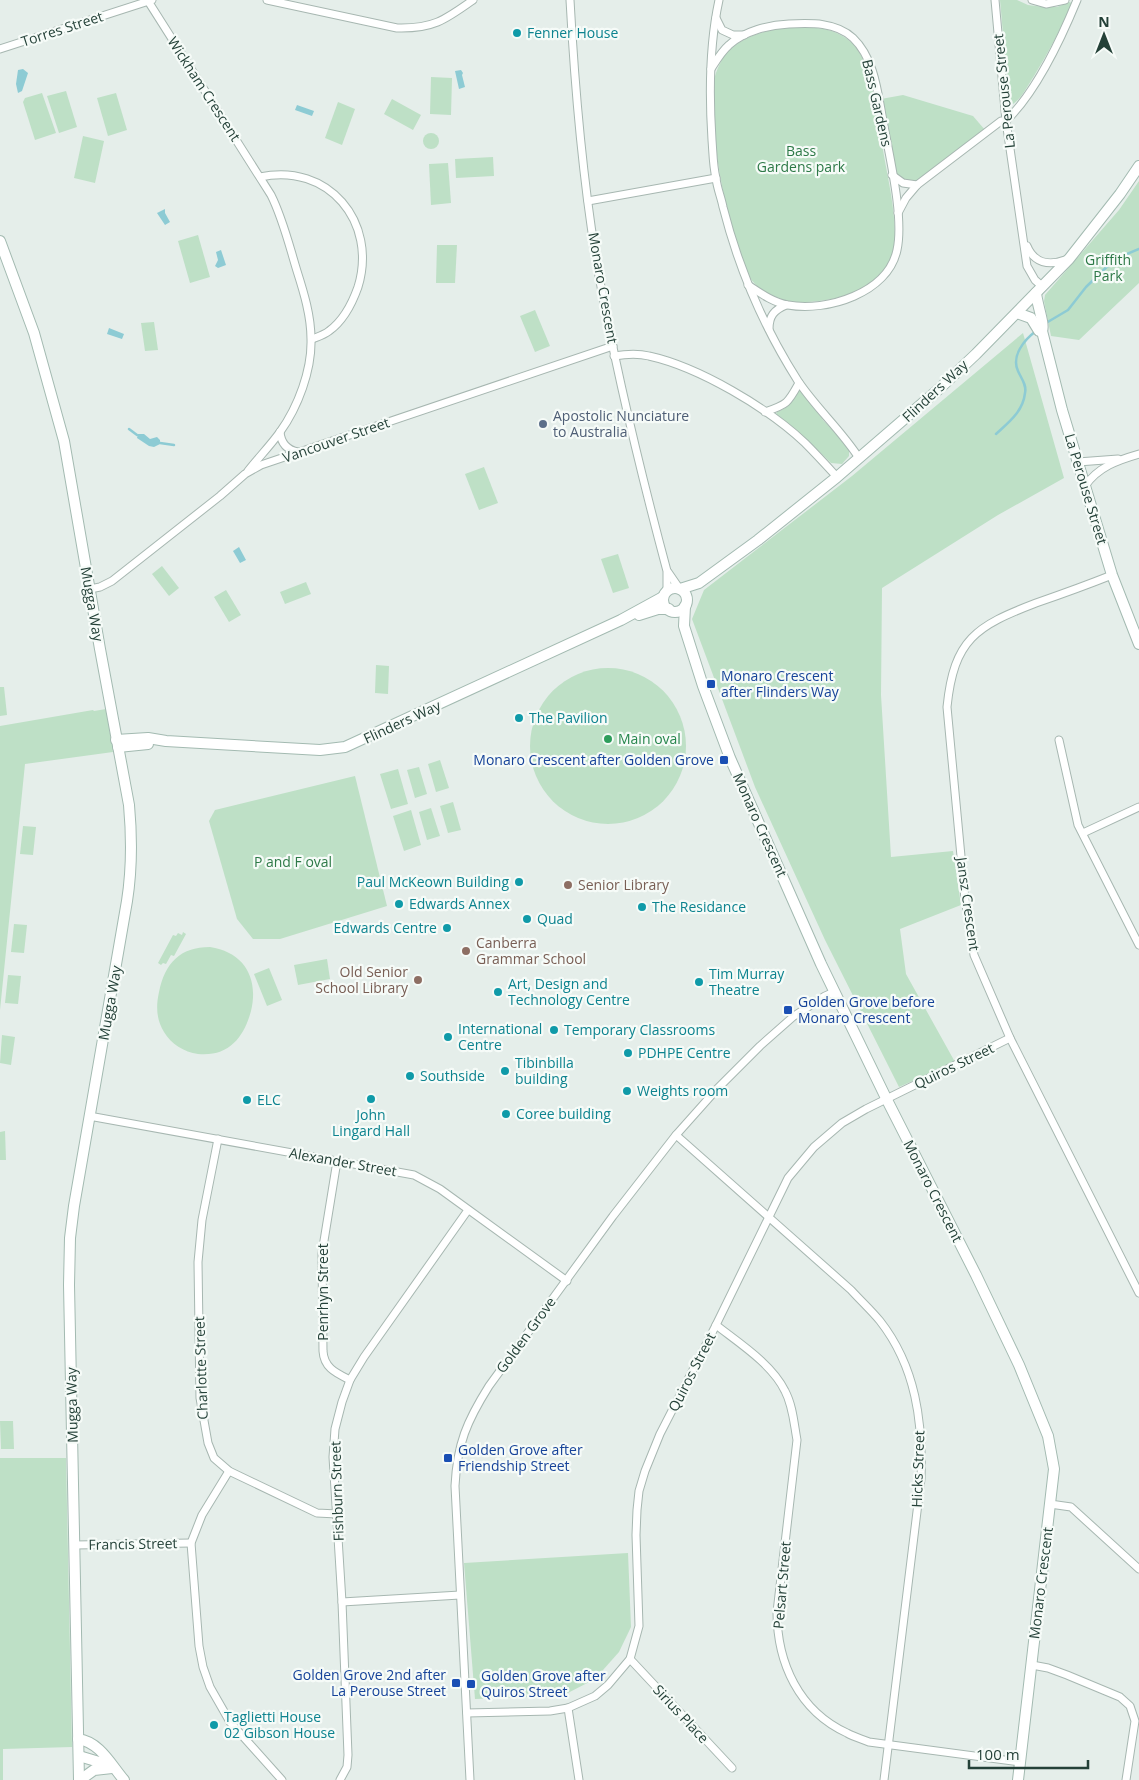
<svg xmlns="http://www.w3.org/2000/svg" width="1139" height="1780" font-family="'Open Sans',sans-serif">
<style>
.green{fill:#bee0c6}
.water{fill:#8dcbd4}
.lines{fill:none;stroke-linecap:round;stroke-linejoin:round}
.stream{stroke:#8dcbd4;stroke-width:2.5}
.street-casing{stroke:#a7b7b1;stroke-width:9}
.secondary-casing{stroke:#a3bab1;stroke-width:12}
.street{stroke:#fff;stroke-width:7}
.secondary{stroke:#fff;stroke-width:10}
.culture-dot{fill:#0f9aa8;stroke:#f6fbf8;stroke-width:2}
.service-dot{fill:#5c6f8a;stroke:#f6fbf8;stroke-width:2}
.transit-dot{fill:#1a4fb4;stroke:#f6fbf8;stroke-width:2}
.leisure-dot{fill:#2e9e5b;stroke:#f6fbf8;stroke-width:2}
.education-dot{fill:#8d6e63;stroke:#f6fbf8;stroke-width:2}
.labels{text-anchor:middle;stroke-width:4.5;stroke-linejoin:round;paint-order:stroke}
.street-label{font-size:14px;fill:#244138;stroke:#f6fbf8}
.culture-label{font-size:14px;fill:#0d838f;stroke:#f6fbf8;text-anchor:start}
.park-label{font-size:14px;fill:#2d7947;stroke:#f6fbf8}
.service-label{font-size:14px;fill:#4e5e75;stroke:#f6fbf8;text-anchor:start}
.transit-label{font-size:14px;fill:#164399;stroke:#f6fbf8;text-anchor:start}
.leisure-label{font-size:14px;fill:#27864d;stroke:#f6fbf8;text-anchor:start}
.education-label{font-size:14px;fill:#785e54;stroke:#f6fbf8;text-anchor:start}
</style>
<rect width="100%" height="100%" fill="#e5eeea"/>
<!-- green -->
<g class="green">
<path d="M1000,0H1017L1028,5L1044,7H1057L1070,2L1072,4C1061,29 1048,53 1034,76C1028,85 1022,98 1013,104L1010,103L1009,100Z"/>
<path d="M787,27C811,27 836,26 854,45C860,52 864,60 867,68C876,94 879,123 883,150C888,179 895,208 895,237C895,244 894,252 891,259C879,287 846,298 819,301C796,304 772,302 755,284C744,273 742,258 737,243C723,199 714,155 714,109C714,100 713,91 714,82C715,73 719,65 723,58C737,37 764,31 787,27Z"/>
<path d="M431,77L452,78L451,115L430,114Z"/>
<path d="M66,91L77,127L59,133L47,96Z"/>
<path d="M42,93L56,133L35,140L23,102L25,98Z"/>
<path d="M116,93L127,130L108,136L97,98Z"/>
<path d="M903,95L973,116L985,130L917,181H905L896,173L881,99Z"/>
<path d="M392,99L421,115L413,130L384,114Z"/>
<path d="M338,102L355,109L342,145L325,138Z"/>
<circle cx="431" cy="141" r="8"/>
<path d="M83,136L104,141L95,183L74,178Z"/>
<path d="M493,157L494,176L456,178L455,159Z"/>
<path d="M448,163L451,203L431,205L429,164Z"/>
<path d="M1139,181V283L1079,340L1051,336L1044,301L1045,295L1119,210Z"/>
<path d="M198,235L210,277L190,283L178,241Z"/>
<path d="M437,245H457L455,283H436Z"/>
<path d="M535,310L550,346L535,352L520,316Z"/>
<path d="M154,322L158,350L145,351L141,323Z"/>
<path d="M1023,333L1064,478L998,515L882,588L881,695L891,857L953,851L961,905L900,929L906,974L955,1062L899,1087L825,940L755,787L692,619L704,590L852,476Z"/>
<path d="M799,390H801L823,420L846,445L849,449V456L842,464L831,463L803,436L776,414L777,412C788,408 794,401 799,390Z"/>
<path d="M484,467L498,503L479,510L465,474Z"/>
<path d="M618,554L629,588L613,593L601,559Z"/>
<path d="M162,566L179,588L169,596L152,574Z"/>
<path d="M306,582L311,594L285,604L280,592Z"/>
<path d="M226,590L241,615L229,622L214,597Z"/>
<path d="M376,665L389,666L388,694L375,693Z"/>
<circle cx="608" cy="746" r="78"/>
<path d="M0,687H4L7,715L0,716Z"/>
<path d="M106,709L113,752L25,764L0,1010V726L93,710L94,711Z"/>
<path d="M440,760L449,788L436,792L428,764Z"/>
<path d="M419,767L427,794L415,798L407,770Z"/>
<path d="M398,769L408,804L391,809L380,774Z"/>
<path d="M355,776L387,906L280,939H253L237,919L209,821L215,810Z"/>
<path d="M453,802L461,830L448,833L440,806Z"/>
<path d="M431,808L440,836L427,840L419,812Z"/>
<path d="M411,810L421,845L404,851L393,816Z"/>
<path d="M23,826L36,827L33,855L20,854Z"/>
<path d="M14,924L27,925L24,953L11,952Z"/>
<path d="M183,932L186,934L174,956L171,955L166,964L163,963L161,965L158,963L173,935L176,936L178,933L182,935Z"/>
<path d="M210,947C244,952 259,978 251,1011C244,1037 229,1057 198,1054C184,1052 171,1044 164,1032C156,1019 156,1006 159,992C165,963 180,947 210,947Z"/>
<path d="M327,959L330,979L298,985L294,965Z"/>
<path d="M269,968L282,1000L267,1006L254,974Z"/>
<path d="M8,975L21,976L18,1004L5,1003Z"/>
<path d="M2,1035L15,1037L11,1065L0,1063Z"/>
<path d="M5,1131L6,1160H0V1132Z"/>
<path d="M0,1421H13L14,1449H1Z"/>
<path d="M0,1458H66L72,1747L3,1749V1780H0Z"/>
<path d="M628,1553L631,1627L619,1652L595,1679L562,1696L475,1699L464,1563Z"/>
</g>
<!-- water -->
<g class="water">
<path d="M23,69L28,73L22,91L18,93L16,84L18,70Z"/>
<path d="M461,70L463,73L462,75L465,87L459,89L455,71Z"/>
<path d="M297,105L314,111L312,116L295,110Z"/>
<path d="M165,209V213L170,222L165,225L157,213Z"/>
<path d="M221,250L226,265L218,268L215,266L218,260L216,252Z"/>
<path d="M109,328L124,334L122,339L107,334Z"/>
<path d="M138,434H144L150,439L157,437L160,440V444L154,447L149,446L137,438Z"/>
<path d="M239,547L246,560L240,563L233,551Z"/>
</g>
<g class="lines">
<!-- stream -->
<g class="stream">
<path d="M1046,323L1068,310L1086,287L1115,259L1139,249"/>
<path d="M129,429L137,435"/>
<path d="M996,434C1008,423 1023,412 1025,393C1027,385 1021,378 1018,371C1011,356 1024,340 1036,331"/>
<path d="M160,443L174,445"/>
</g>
<defs>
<g id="street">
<path d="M267,0L397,28C433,29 445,20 473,0"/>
<path d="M570,0C575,92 583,185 599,276C617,375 641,474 667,571V591"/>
<path d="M719,0C709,46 709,94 712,140C713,152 713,166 716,178C717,188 721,197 723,207C739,270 763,326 798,381C816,408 841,430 859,458"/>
<path d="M995,0L1006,121L1027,266L1035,280L1043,287"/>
<path d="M1032,0L1046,4L1065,0"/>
<path d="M148,1L271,195C283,219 289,245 297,271C304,293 311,316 311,339C312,370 298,407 280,432C270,446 258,458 248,471"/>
<path d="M716,18L722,30L733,35H744"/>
<path d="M0,49L152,0"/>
<path d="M711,69C716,61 721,52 729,45C744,31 769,25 789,24C811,23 836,22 853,38C876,60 878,97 884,126C890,159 904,218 897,250C888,293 827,312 788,305C774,303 760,293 748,285"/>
<path d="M892,175L903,183L917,185"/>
<path d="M260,177C328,162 378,222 358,287C352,304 343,321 329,331C324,335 317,337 312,339"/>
<path d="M588,201L716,178"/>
<path d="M898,213L906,198L917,185L1001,121H1006C1036,92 1061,39 1077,0"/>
<path d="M1027,246C1034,263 1049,266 1065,260"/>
<path d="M769,329C769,316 774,310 786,305"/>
<path d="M614,356C626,354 637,353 649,356C699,367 768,408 805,443C816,454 827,466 837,477"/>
<path d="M765,412C788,404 788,403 799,383"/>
<path d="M280,432C281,443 287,450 298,452"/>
<path d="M1078,462L1118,459"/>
<path d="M1085,486C1098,467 1118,460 1139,454"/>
<path d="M668,572L679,588"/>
<path d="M1112,575C1087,585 1062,594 1036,603C976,626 954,639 947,707L965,899L974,955L1010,1038L1139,1293"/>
<path d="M90,589L100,587L112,581L220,496L245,474L261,465L613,346"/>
<path d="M1059,740L1078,825L1139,945"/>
<path d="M1083,833L1139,807"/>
<path d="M89,1116L414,1175L440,1189L567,1281"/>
<path d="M676,1135L851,1290C860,1300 871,1310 880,1321C916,1367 923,1422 921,1479L884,1780"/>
<path d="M218,1139L202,1220L198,1262L200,1398L208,1443L214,1458L229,1471L317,1513L337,1514"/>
<path d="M337,1161L322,1253L323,1351C324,1368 336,1373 350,1380"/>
<path d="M716,1325C739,1343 772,1364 785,1391C793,1406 794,1424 797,1440L777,1612C777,1663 799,1711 847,1733C854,1737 862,1739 869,1742L1020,1762"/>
<path d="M229,1471L202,1515L191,1543L199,1646L203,1667L210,1687L230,1722L282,1780"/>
<path d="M1050,1504L1071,1507L1139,1569"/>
<path d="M75,1545L191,1543"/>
<path d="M342,1602L460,1595"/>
<path d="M630,1659L732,1768"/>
<path d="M1032,1665L1048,1668L1067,1675L1120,1697L1130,1706L1135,1721L1126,1780"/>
<path d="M568,1708L579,1780"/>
<path d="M467,1713L550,1711L568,1708L595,1696L608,1685L630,1659L639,1626L636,1535L637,1510L639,1491L645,1471L660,1434L716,1325L788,1178L814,1147L842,1123L866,1109L1010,1038"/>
<path d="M340,1780L347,1767L348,1755L342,1602L333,1457L335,1429L342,1402L350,1380L364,1357L468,1210"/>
<path d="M470,1780L455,1486C457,1444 467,1421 489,1386L613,1216L676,1135L717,1089L760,1046L794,1016L825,996L834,992"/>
</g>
<g id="secondary">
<path d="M0,241L34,333L64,441L100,649L129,805C132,838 132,869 127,901L74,1206L70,1238L69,1285L79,1780"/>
<path d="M1036,293C1037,304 1045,325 1042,331L1062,410L1112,575L1139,644"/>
<path d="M1017,313L1031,318L1039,331H1042"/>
<circle cx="675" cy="600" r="12"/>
<path d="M680,589L699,583L758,540L837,477L939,389L976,354L1069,259L1120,194L1139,166"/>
<path d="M685,606L684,626L703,686L730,758L821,964L887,1100L976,1275L1019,1365L1048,1436L1054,1469L1018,1780"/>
<path d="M639,615L658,609H669"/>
<path d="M116,740L148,738L166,741L320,750L345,747L621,620L663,597"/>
<path d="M118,747L148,744"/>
<path d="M78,1739C100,1742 111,1765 124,1780"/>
<path d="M79,1756L99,1762L112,1767"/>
<path d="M80,1780L94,1770L112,1768"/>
</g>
</defs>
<!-- street casing -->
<use href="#street" class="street-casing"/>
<!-- secondary casing -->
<use href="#secondary" class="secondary-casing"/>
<!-- street -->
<use href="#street" class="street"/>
<!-- secondary -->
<use href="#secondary" class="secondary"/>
</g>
<!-- markers -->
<g class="culture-dot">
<circle cx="517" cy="33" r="5"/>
<circle cx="519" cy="718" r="5"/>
<circle cx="519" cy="882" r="5"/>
<circle cx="399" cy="904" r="5"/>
<circle cx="642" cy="907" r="5"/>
<circle cx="527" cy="919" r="5"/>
<circle cx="447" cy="928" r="5"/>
<circle cx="699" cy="982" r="5"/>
<circle cx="498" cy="992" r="5"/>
<circle cx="554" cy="1030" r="5"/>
<circle cx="448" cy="1037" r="5"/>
<circle cx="628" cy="1053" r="5"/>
<circle cx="505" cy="1071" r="5"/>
<circle cx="410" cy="1076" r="5"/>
<circle cx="627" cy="1091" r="5"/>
<circle cx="371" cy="1099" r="5"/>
<circle cx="247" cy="1100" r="5"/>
<circle cx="506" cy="1114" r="5"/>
<circle cx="214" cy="1725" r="5"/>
</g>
<circle class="service-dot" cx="543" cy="424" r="5"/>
<g class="transit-dot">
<rect x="706" y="679" width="10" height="10" rx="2.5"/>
<rect x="719" y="755" width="10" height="10" rx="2.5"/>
<rect x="783" y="1005" width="10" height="10" rx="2.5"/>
<rect x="443" y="1453" width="10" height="10" rx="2.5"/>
<rect x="451" y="1678" width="10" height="10" rx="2.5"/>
<rect x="466" y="1679" width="10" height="10" rx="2.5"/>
</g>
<circle class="leisure-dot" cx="608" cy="739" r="5"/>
<g class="education-dot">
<circle cx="568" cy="885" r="5"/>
<circle cx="466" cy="951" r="5"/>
<circle cx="418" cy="980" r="5"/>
</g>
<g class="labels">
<!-- street labels -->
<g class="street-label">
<text transform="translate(62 29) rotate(-18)" y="5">Torres Street</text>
<text transform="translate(204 89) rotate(57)" y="5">Wickham Crescent</text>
<text transform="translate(1004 91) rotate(-96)" y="5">La Perouse Street</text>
<text transform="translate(877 103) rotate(77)" y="5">Bass Gardens</text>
<text transform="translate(603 288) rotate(80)" y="5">Monaro Crescent</text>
<text transform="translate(935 391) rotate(-43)" y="5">Flinders Way</text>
<text transform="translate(336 440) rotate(-19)" y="5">Vancouver Street</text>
<text transform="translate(1086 489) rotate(73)" y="5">La Perouse Street</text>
<text transform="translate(92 604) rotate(80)" y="5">Mugga Way</text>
<text transform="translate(402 722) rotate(-25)" y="5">Flinders Way</text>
<text transform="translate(760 825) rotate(66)" y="5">Monaro Crescent</text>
<text transform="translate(968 904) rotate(82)" y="5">Jansz Crescent</text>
<text transform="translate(110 1003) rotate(-80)" y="5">Mugga Way</text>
<text transform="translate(954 1066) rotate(-26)" y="5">Quiros Street</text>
<text transform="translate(343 1162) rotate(10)" y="5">Alexander Street</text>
<text transform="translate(933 1191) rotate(63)" y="5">Monaro Crescent</text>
<text transform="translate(323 1292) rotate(-90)" y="5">Penrhyn Street</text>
<text transform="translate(526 1335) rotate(-54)" y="5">Golden Grove</text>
<text transform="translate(201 1368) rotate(-92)" y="5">Charlotte Street</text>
<text transform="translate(692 1372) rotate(-63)" y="5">Quiros Street</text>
<text transform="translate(72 1405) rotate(-91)" y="5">Mugga Way</text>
<text transform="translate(918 1469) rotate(-88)" y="5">Hicks Street</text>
<text transform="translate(337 1491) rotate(-92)" y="5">Fishburn Street</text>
<text transform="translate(133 1544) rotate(-1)" y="5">Francis Street</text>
<text transform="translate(1041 1583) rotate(-83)" y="5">Monaro Crescent</text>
<text transform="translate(782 1585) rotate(-85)" y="5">Pelsart Street</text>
<text transform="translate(681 1714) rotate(47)" y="5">Sirius Place</text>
</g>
<!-- culture labels -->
<g class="culture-label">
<text x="527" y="38">Fenner House</text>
<text x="529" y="723">The Pavilion</text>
<text x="509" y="887" text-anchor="end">Paul McKeown Building</text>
<text x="409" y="909">Edwards Annex</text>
<text x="652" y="912">The Residance</text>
<text x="537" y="924">Quad</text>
<text x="437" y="933" text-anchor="end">Edwards Centre</text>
<text x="709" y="979">Tim Murray<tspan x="709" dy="16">Theatre</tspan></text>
<text x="508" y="989">Art, Design and<tspan x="508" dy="16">Technology Centre</tspan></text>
<text x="458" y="1034">International<tspan x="458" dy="16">Centre</tspan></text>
<text x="564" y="1035">Temporary Classrooms</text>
<text x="638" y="1058">PDHPE Centre</text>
<text x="515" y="1068">Tibinbilla<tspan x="515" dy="16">building</tspan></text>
<text x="420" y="1081">Southside</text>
<text x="637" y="1096">Weights room</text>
<text x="257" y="1105">ELC</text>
<text x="516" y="1119">Coree building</text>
<text x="371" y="1120" text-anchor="middle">John<tspan x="371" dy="16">Lingard Hall</tspan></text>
<text x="224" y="1722">Taglietti House<tspan x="224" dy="16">02 Gibson House</tspan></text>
</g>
<!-- park labels -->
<g class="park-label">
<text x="801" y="156">Bass<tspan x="801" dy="16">Gardens park</tspan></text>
<text x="1108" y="265">Griffith<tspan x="1108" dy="16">Park</tspan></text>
<text x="293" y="867">P and F oval</text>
</g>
<!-- service labels -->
<g class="service-label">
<text x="553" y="421">Apostolic Nunciature<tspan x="553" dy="16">to Australia</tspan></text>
</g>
<!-- transit labels -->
<g class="transit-label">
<text x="721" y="681">Monaro Crescent<tspan x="721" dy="16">after Flinders Way</tspan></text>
<text x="714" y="765" text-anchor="end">Monaro Crescent after Golden Grove</text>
<text x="798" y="1007">Golden Grove before<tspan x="798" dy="16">Monaro Crescent</tspan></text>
<text x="458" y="1455">Golden Grove after<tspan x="458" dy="16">Friendship Street</tspan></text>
<text x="446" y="1680" text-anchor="end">Golden Grove 2nd after<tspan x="446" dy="16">La Perouse Street</tspan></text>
<text x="481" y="1681">Golden Grove after<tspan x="481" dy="16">Quiros Street</tspan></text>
</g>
<!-- leisure labels -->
<g class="leisure-label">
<text x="618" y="744">Main oval</text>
</g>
<!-- education labels -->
<g class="education-label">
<text x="578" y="890">Senior Library</text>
<text x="476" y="948">Canberra<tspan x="476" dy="16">Grammar School</tspan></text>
<text x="408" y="977" text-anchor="end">Old Senior<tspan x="408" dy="16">School Library</tspan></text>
</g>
</g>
<!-- north arrow -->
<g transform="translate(1104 35)" stroke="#f6fbf8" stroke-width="4" paint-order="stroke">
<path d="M0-4L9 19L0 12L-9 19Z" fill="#244138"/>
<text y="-8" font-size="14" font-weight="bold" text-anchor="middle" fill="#244138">N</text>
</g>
<!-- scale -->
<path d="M969 1760v8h119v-8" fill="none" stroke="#244138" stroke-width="2.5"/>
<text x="976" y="1760" font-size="15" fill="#244138" stroke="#f6fbf8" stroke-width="4" paint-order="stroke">100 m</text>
</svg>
